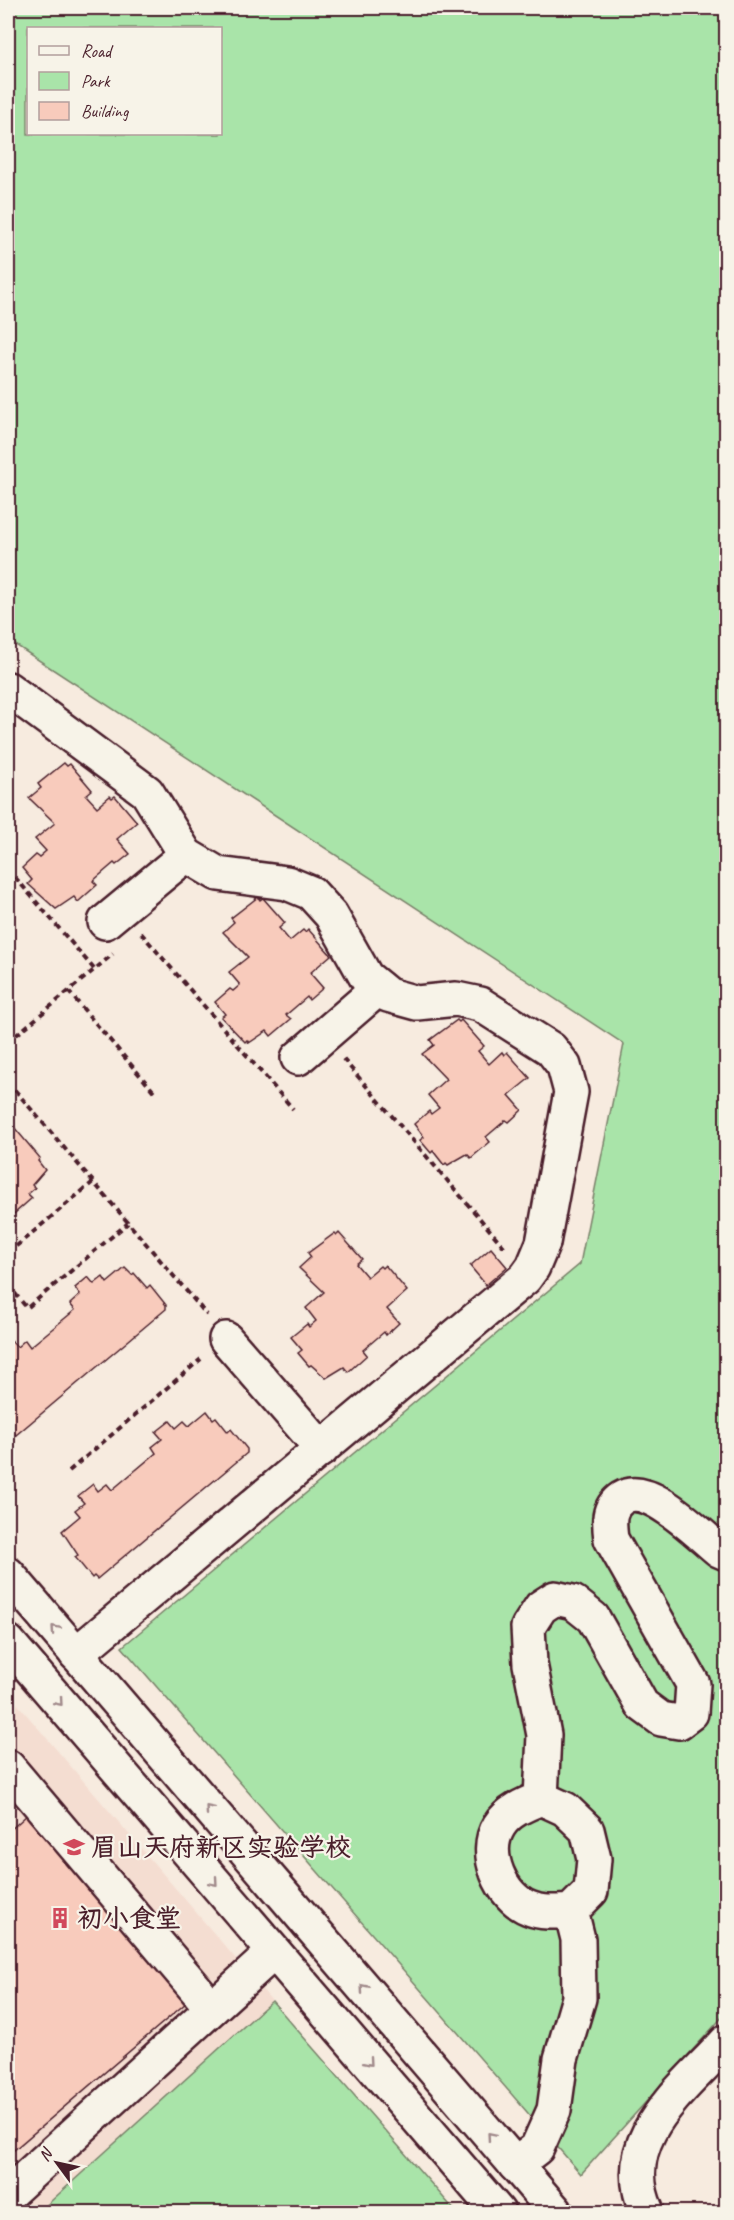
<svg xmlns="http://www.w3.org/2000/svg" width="734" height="2220" font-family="Caveat,'LXGW WenKai TC',sans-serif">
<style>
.built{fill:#f4ddd1}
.green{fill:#a9e4a9;stroke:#7a826a;stroke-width:1.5;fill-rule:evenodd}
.building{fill:#f8cbbc;stroke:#4a1f2b;stroke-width:1.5}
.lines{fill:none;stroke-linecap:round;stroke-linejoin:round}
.minor-casing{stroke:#4a1f2b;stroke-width:38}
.path{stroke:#4a1f2b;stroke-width:4;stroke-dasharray:6 4.5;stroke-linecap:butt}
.minor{stroke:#f7f3e8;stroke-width:33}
.oneway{stroke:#a0898a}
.labels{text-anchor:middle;stroke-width:4.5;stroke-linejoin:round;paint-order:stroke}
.poi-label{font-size:26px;font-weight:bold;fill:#4a1f2b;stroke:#f7f3e8;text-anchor:start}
</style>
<rect width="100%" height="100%" fill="#f7ebdf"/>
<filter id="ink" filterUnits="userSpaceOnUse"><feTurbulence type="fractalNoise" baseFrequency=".0167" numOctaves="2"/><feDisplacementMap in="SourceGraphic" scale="12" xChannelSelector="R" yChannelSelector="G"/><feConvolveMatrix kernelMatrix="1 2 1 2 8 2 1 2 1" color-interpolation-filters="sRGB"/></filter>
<g filter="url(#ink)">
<!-- built -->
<path class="built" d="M8,1693L272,2001L39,2212H8Z"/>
<!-- green -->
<g class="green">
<path d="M8,8H726V2013L581,2174L122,1647L580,1264L624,1044L8,640ZM28,28H220V134H28Z"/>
<path d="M272,2001L456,2212H39L264,2008Z"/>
</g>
<!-- building -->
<g class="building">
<path d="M64,763L67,766L70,764L92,790L86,795L97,807L110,796L112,798L115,796L137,822L117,839L130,854L116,865L114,863L93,881L97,885L78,902L74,897L56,909L28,884L32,880L22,868L36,855L39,857L46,851L35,839L55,823L29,798L41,788L38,784Z"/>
<path d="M258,897L260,900L263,898L285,923L279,928L290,941L303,930L305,932L308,929L331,955L310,973L323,988L309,1000L307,997L286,1015L291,1019L271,1036L267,1031L249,1043L247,1040L245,1042L221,1017L225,1014L215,1002L230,989L233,991L240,985L229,972L248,957L223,932L234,922L231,918Z"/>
<path d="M457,1020L459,1022L461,1020L484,1046L478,1051L489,1064L502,1052L504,1055L507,1052L530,1078L509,1095L522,1110L509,1122L506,1120L486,1137L490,1142L471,1158L467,1154L448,1165L446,1163L444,1165L433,1151L431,1153L420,1140L424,1137L414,1124L429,1111L431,1114L439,1108L428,1095L446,1079L422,1054L434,1045L430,1040Z"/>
<path d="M8,1120L40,1158L38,1161L45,1170L32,1185L35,1188L28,1194L32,1198L8,1219Z"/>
<path d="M335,1233L337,1235L339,1233L362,1259L356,1264L367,1277L380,1266L382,1268L385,1265L407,1291L387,1309L399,1323L386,1335L384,1332L363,1350L367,1355L348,1372L344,1367L326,1378L311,1365L309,1366L298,1353L302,1350L291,1337L307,1324L309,1327L316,1321L306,1308L324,1292L299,1268L311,1257L308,1253Z"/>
<path d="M491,1248L507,1267L486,1285L470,1266Z"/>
<path d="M125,1268L132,1275L134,1273L147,1288L150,1285L166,1305V1309L16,1435L13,1432L11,1434L8,1430V1344L11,1341L17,1347L25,1340L30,1347L75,1310L70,1304L80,1295L75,1288L88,1277L94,1284L103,1277L107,1283Z"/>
<path d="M207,1411L213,1419L216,1417L228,1432L231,1429L247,1449V1453L97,1579L94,1576L92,1578L75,1557L78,1555L62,1531L80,1516L75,1510L84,1503L78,1496L93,1484L98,1491L107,1484L112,1490L156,1453L152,1447L162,1439L156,1432L170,1421L176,1428L184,1421L189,1426Z"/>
<path d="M27,1815L186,2003L8,2155V1832Z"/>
</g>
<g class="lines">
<defs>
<g id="minor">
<path d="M8,689L147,792L186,855L218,874L287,883L311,893L331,915L366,977L388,995L417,1003L456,999L480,1004L551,1049L564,1066L571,1092L543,1243L533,1267L525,1278L76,1654"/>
<path d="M105,922L186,855"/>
<path d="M298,1058L379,988"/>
<path d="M226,1339L322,1449"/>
<path d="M8,1574L556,2212"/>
<path d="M8,1642L498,2212"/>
<path d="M8,1767L212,2008"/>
<path d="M541,1798L544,1735L530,1664L528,1627L541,1607L555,1598L573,1602L593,1618L642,1705L661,1719L679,1722L691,1713L693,1684L611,1539C609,1523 607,1508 622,1498C648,1481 699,1534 719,1550L726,1553"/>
<path d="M515,2165L537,2148L554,2110L561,2059L579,1998L578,1939L571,1911L591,1891L594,1859L587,1830L565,1809L541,1798C526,1804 508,1811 499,1826C482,1853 501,1897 529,1908C543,1914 557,1912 571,1911"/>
<path d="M8,2194L274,1952"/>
<path d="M647,2212C614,2139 682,2091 726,2042"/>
</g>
</defs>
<!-- minor casing -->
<use href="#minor" class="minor-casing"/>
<!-- path -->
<g class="path">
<path d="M8,869L94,969"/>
<path d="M141,933L293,1109"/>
<path d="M68,991L156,1094"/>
<path d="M8,1042L113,954"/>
<path d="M343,1059L506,1249"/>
<path d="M8,1082L207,1315"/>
<path d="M8,1253L93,1182"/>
<path d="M8,1285L27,1308L128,1223"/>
<path d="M69,1471L201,1359"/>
</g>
<!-- minor -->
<use href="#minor" class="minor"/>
</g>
<!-- one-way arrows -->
<defs><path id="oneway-chevron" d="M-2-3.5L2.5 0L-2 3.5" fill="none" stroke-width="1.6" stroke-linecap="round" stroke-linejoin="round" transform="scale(1.5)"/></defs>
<g class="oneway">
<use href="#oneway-chevron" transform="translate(55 1629) rotate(-131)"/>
<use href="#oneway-chevron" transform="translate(59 1702) rotate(49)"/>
<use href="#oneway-chevron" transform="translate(209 1809) rotate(-131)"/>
<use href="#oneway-chevron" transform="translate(214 1882) rotate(49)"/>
<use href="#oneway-chevron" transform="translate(364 1988) rotate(-131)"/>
<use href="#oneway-chevron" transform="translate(369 2062) rotate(49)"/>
<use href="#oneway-chevron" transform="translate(491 2136) rotate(-131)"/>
</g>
</g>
<!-- icons -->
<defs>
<symbol id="school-bare" viewBox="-9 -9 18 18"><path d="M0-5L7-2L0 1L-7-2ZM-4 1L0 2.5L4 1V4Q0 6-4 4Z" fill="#d1495b" stroke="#f7f3e8" stroke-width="2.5" paint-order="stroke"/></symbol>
<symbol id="building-bare" viewBox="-9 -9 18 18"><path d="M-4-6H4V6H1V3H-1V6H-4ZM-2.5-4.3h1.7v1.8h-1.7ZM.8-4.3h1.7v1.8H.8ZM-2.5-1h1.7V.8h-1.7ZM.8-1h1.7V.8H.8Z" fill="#d1495b" stroke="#f7f3e8" stroke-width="2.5" paint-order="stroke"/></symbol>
</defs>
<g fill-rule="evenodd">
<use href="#school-bare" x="59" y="1832" width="30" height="30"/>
<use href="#building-bare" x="45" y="1903" width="30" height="30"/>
</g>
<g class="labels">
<!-- poi labels -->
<g class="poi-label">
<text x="91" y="1856">眉山天府新区实验学校</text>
<text x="77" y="1927">初小食堂</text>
</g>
</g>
<!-- margin -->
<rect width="734" height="2220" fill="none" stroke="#f7f3e8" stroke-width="30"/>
<rect x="15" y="15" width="704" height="2190" fill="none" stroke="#4a1f2b" stroke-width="2" filter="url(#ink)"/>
<!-- legend -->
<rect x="27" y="27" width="195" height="108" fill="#f7f3e8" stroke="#b29e9c" stroke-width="1.5"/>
<rect x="39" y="46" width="30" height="9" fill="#f7f3e8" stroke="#b29e9c" stroke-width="1.5"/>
<text x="81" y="57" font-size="18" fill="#4a1f2b">Road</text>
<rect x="39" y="72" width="30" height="18" fill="#a9e4a9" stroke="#b29e9c" stroke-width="1.5"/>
<text x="81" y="87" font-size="18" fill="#4a1f2b">Park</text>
<rect x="39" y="102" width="30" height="18" fill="#f8cbbc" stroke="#b29e9c" stroke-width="1.5"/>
<text x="81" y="117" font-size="18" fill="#4a1f2b">Building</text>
<!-- north arrow -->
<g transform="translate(57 2163) rotate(303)" stroke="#f7f3e8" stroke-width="4.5" paint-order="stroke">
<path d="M0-4.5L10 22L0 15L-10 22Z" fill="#4a1f2b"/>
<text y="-9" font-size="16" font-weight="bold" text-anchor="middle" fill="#4a1f2b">N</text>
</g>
</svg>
